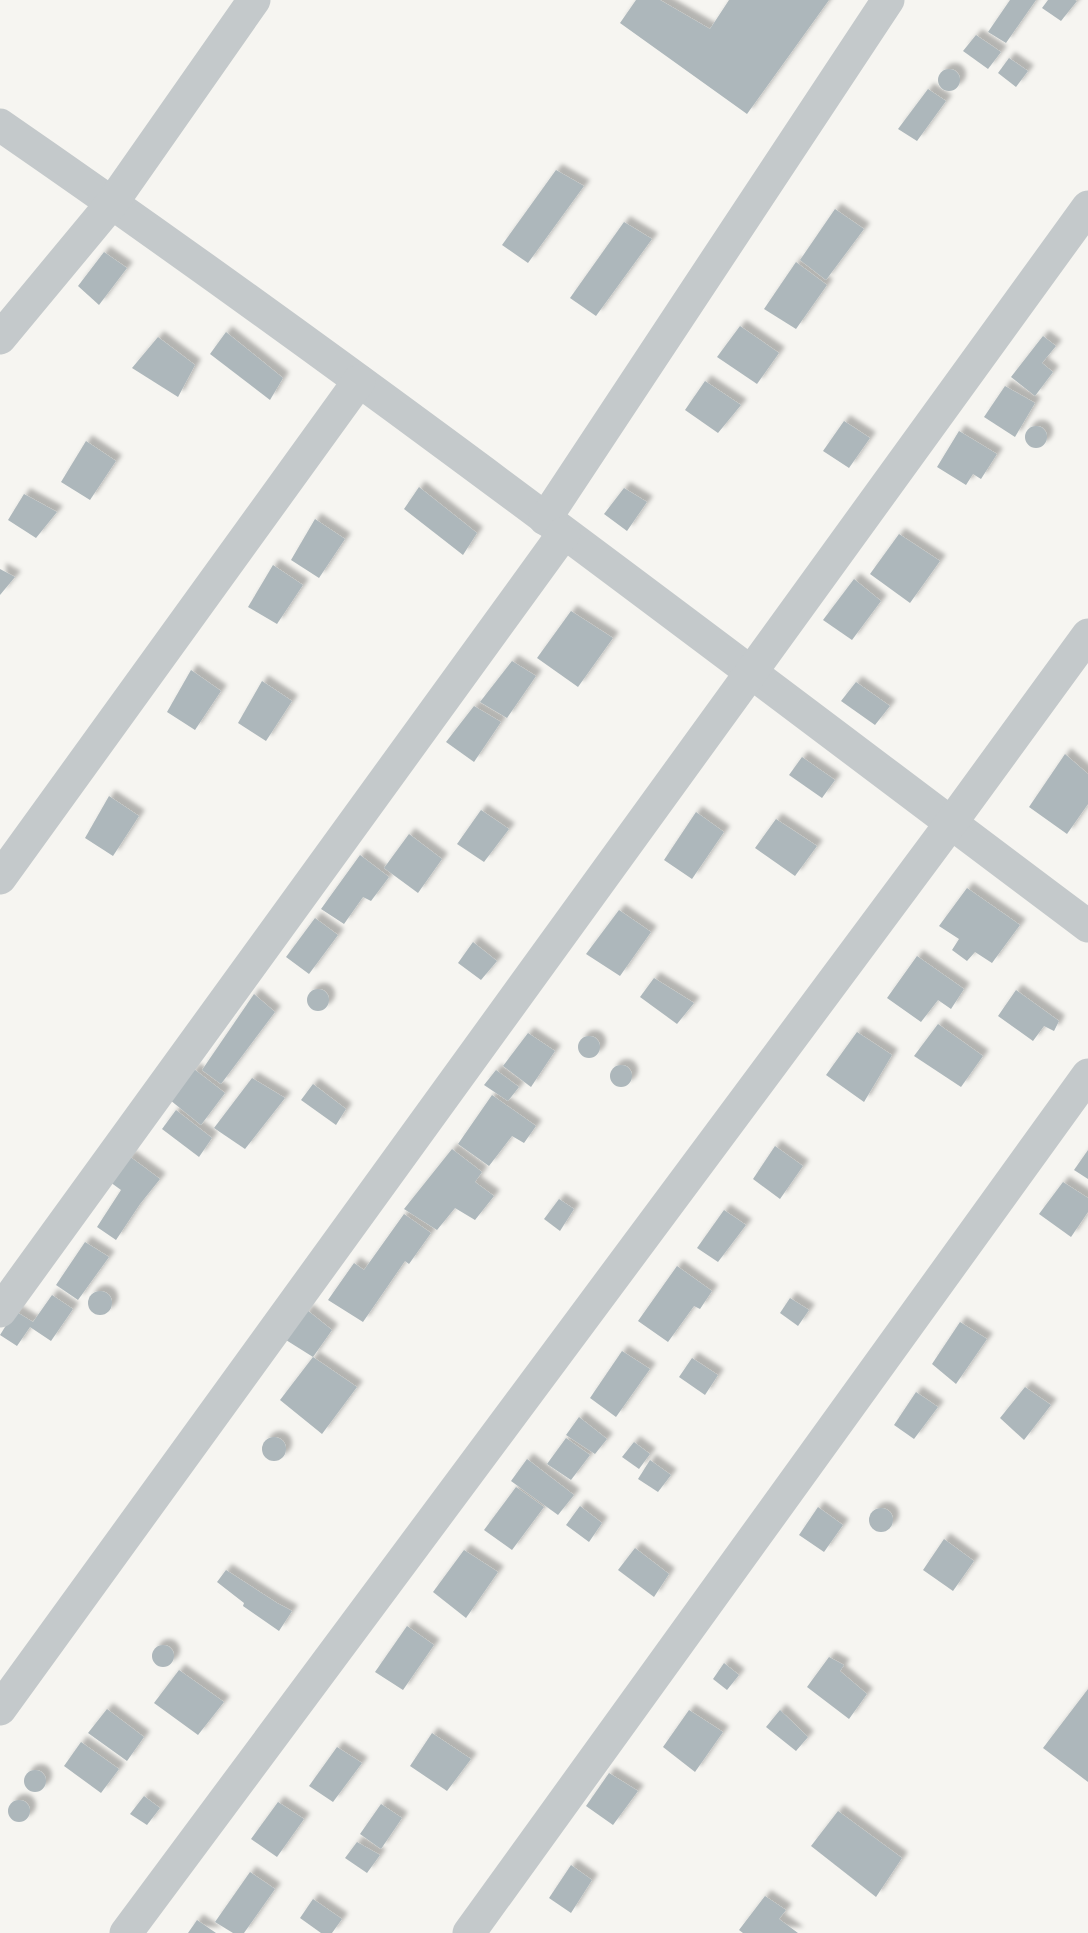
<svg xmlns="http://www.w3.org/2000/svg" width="1088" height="1933" font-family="'Fira Sans Condensed',sans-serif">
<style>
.building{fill:#adb7bb;filter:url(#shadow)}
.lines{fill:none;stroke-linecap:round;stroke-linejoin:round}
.street{stroke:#c4c9cb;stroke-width:33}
</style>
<defs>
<filter id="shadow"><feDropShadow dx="6" dy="-6" stdDeviation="2" flood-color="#0004"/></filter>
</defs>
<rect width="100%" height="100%" fill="#f6f5f1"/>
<!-- building -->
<g class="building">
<path d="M636,0H660L710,29L729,0H829L747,114L620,23Z"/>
<path d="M1010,0H1036L1006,43L988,32Z"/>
<path d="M1048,0H1075L1077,1L1061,21L1042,8Z"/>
<path d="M976,35L1001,52L988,69L963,51Z"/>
<path d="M1009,58L1028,71L1016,87L998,73Z"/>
<circle cx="949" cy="80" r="11"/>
<path d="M928,89L946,101L917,141L898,129Z"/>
<path d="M556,170L584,186L528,263L502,245Z"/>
<path d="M835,209L864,229L826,280L800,260Z"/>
<path d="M624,222L652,239L596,316L570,298Z"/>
<path d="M104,252L127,268L99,305L78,286Z"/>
<path d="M796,262L827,285L796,329L764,309Z"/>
<path d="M740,326L779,353L757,384L717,357Z"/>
<path d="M226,332L283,378L270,400L210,354Z"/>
<path d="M1043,336L1056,346L1042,363L1053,372L1035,396L1011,377Z"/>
<path d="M158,337L195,365L178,397L132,368Z"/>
<path d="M705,381L741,405L718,433L685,410Z"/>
<path d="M1005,386L1035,403L1015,437L984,417Z"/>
<path d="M844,421L870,438L849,468L823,451Z"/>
<circle cx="1036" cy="437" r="11"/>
<path d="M959,431L997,454L981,479L973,474L966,485L937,467Z"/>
<path d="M86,441L116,461L90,500L61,482Z"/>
<path d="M419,487L477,533L463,555L404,509Z"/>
<path d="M624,488L647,502L627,531L604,514Z"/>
<path d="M24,494L57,512L36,538L8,520Z"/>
<path d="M315,519L345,539L319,578L291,560Z"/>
<path d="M899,534L940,561L910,603L870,574Z"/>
<path d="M273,565L303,585L277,624L248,607Z"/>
<path d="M0,569L15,577L0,595Z"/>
<path d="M854,579L881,601L852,640L823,620Z"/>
<path d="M571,611L613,638L578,687L537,658Z"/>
<path d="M512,661L536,676L507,718L480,702Z"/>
<path d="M191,670L221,691L195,730L167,712Z"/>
<path d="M262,681L292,701L266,741L238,723Z"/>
<path d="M856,682L890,706L875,725L841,701Z"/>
<path d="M474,706L501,722L474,762L446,742Z"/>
<path d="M1065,754L1088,774V804L1067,834L1029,807Z"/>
<path d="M802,757L835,780L822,798L789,775Z"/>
<path d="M109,796L139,816L113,856L85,838Z"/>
<path d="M481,810L509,829L484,862L457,844Z"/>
<path d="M696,812L724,832L692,879L664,860Z"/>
<path d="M776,819L817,846L795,876L755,848Z"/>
<path d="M409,834L442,859L418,893L384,868Z"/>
<path d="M360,855L389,877L371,901L363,897L344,924L321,909Z"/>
<path d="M967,888L1020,925L992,963L975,952L967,961L952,950L959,939L939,926Z"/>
<path d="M619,910L651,932L620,976L586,954Z"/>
<path d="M315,918L338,935L309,974L286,957Z"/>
<path d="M473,942L497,961L481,980L458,963Z"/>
<path d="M917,956L964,989L951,1009L938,1000L921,1022L887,998Z"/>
<path d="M654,978L694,1003L677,1024L640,997Z"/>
<circle cx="318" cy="1000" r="11"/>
<path d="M1016,990L1059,1021L1054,1031L1044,1026L1033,1041L998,1016Z"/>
<path d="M254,994L275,1012L221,1084L202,1070Z"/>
<path d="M938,1024L983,1056L961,1087L914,1056Z"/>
<path d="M857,1032L892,1055L864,1102L826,1075Z"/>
<path d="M528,1033L555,1051L531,1087L503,1066Z"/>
<circle cx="589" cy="1047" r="11"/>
<circle cx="621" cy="1076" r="11"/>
<path d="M194,1069L225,1093L201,1125L170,1100Z"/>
<path d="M496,1070L519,1087L508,1101L484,1085Z"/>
<path d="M252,1078L285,1098L245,1149L214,1128Z"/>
<path d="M313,1084L346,1109L336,1125L301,1100Z"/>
<path d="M492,1095L536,1126L524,1143L512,1136L489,1166L458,1144Z"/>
<path d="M176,1110L212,1138L199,1157L162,1129Z"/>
<path d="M775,1146L803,1166L780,1199L753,1179Z"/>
<path d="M452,1149L482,1172L475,1182L494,1196L475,1220L455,1208L437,1230L404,1209Z"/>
<path d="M1088,1150V1179L1074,1170Z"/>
<path d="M129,1156L160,1179L140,1204L116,1240L97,1227L121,1190L110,1182Z"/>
<path d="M1063,1182L1088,1198V1212L1071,1237L1039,1214Z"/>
<path d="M559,1199L574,1209L560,1231L544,1219Z"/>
<path d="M724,1210L746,1225L718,1262L697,1248Z"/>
<path d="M404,1214L431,1233L409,1264L405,1261L363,1322L328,1300L354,1263L364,1270Z"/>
<path d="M85,1242L109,1257L78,1300L56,1285Z"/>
<path d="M677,1266L712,1291L700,1309L694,1306L668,1342L638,1321Z"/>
<circle cx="100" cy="1303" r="12"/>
<path d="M52,1295L73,1309L51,1341L30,1327L17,1346L0,1335L15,1311L33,1322Z"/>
<path d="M790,1298L809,1310L798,1326L780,1313Z"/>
<path d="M307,1310L332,1330L313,1357L286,1340Z"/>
<path d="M960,1322L987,1339L956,1384L932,1364Z"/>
<path d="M622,1351L650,1369L616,1417L590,1398Z"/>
<path d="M313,1357L357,1387L322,1434L280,1400Z"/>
<path d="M692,1358L718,1375L705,1395L679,1377Z"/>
<path d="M1025,1387L1051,1405L1024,1440L1000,1418Z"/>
<path d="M916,1392L938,1407L914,1439L894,1425Z"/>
<path d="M579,1417L607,1439L595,1454L566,1435Z"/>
<circle cx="274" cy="1449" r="12"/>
<path d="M566,1438L590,1455L571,1480L547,1464Z"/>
<path d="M634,1442L650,1454L639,1469L622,1457Z"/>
<path d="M527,1459L574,1495L558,1515L511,1481Z"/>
<path d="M650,1460L671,1475L658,1492L638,1479Z"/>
<path d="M516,1487L544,1507L512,1550L484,1530Z"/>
<path d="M580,1506L602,1523L589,1542L566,1525Z"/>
<path d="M818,1507L843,1525L824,1552L799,1535Z"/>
<circle cx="881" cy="1520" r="12"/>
<path d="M944,1539L974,1561L953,1591L923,1570Z"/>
<path d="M635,1548L669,1574L654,1597L618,1570Z"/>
<path d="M464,1550L498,1572L466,1618L433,1592Z"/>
<path d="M226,1570L277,1603L292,1611L279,1631L243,1606L244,1603L217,1582Z"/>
<path d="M407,1626L434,1645L403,1690L375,1672Z"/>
<circle cx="163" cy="1656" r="11"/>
<path d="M829,1657L844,1665L840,1671L867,1694L849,1719L807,1687Z"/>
<path d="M724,1663L739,1675L727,1690L713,1679Z"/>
<path d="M179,1670L224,1702L198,1735L154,1703Z"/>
<path d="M1088,1689V1782L1043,1748Z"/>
<path d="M107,1709L144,1737L127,1761L88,1733Z"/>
<path d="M689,1710L723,1732L695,1772L663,1747Z"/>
<path d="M780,1710L808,1737L796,1751L766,1727Z"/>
<path d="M432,1733L471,1759L447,1791L410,1766Z"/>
<path d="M81,1742L119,1769L101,1793L64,1766Z"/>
<path d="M337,1747L362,1763L333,1802L309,1786Z"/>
<circle cx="35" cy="1781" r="11"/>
<path d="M609,1773L638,1791L613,1825L586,1806Z"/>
<path d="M144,1796L160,1808L147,1825L130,1814Z"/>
<circle cx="19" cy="1811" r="11"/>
<path d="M278,1802L304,1819L277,1857L251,1839Z"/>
<path d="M381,1804L402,1818L381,1849L360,1834Z"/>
<path d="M838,1811L902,1858L876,1897L811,1846Z"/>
<path d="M357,1842L380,1855L367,1873L345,1858Z"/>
<path d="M571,1865L592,1880L571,1913L549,1898Z"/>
<path d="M250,1872L275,1889L244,1933H233L215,1922Z"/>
<path d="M765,1896L786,1910L779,1919L798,1933H743L739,1930Z"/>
<path d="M313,1899L342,1919L332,1933H321L300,1918Z"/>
<path d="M197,1920L216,1933H188Z"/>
</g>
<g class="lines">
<!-- street -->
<g class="street">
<path d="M0,125C371,381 728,656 1088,926"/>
<path d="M0,338L112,203L254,0"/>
<path d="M545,519L888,0"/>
<path d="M0,878L359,381"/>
<path d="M0,1311L564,533"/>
<path d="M0,1709L1088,207"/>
<path d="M126,1933L951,823L1088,635"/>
<path d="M469,1933L1088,1075"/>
</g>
</g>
</svg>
